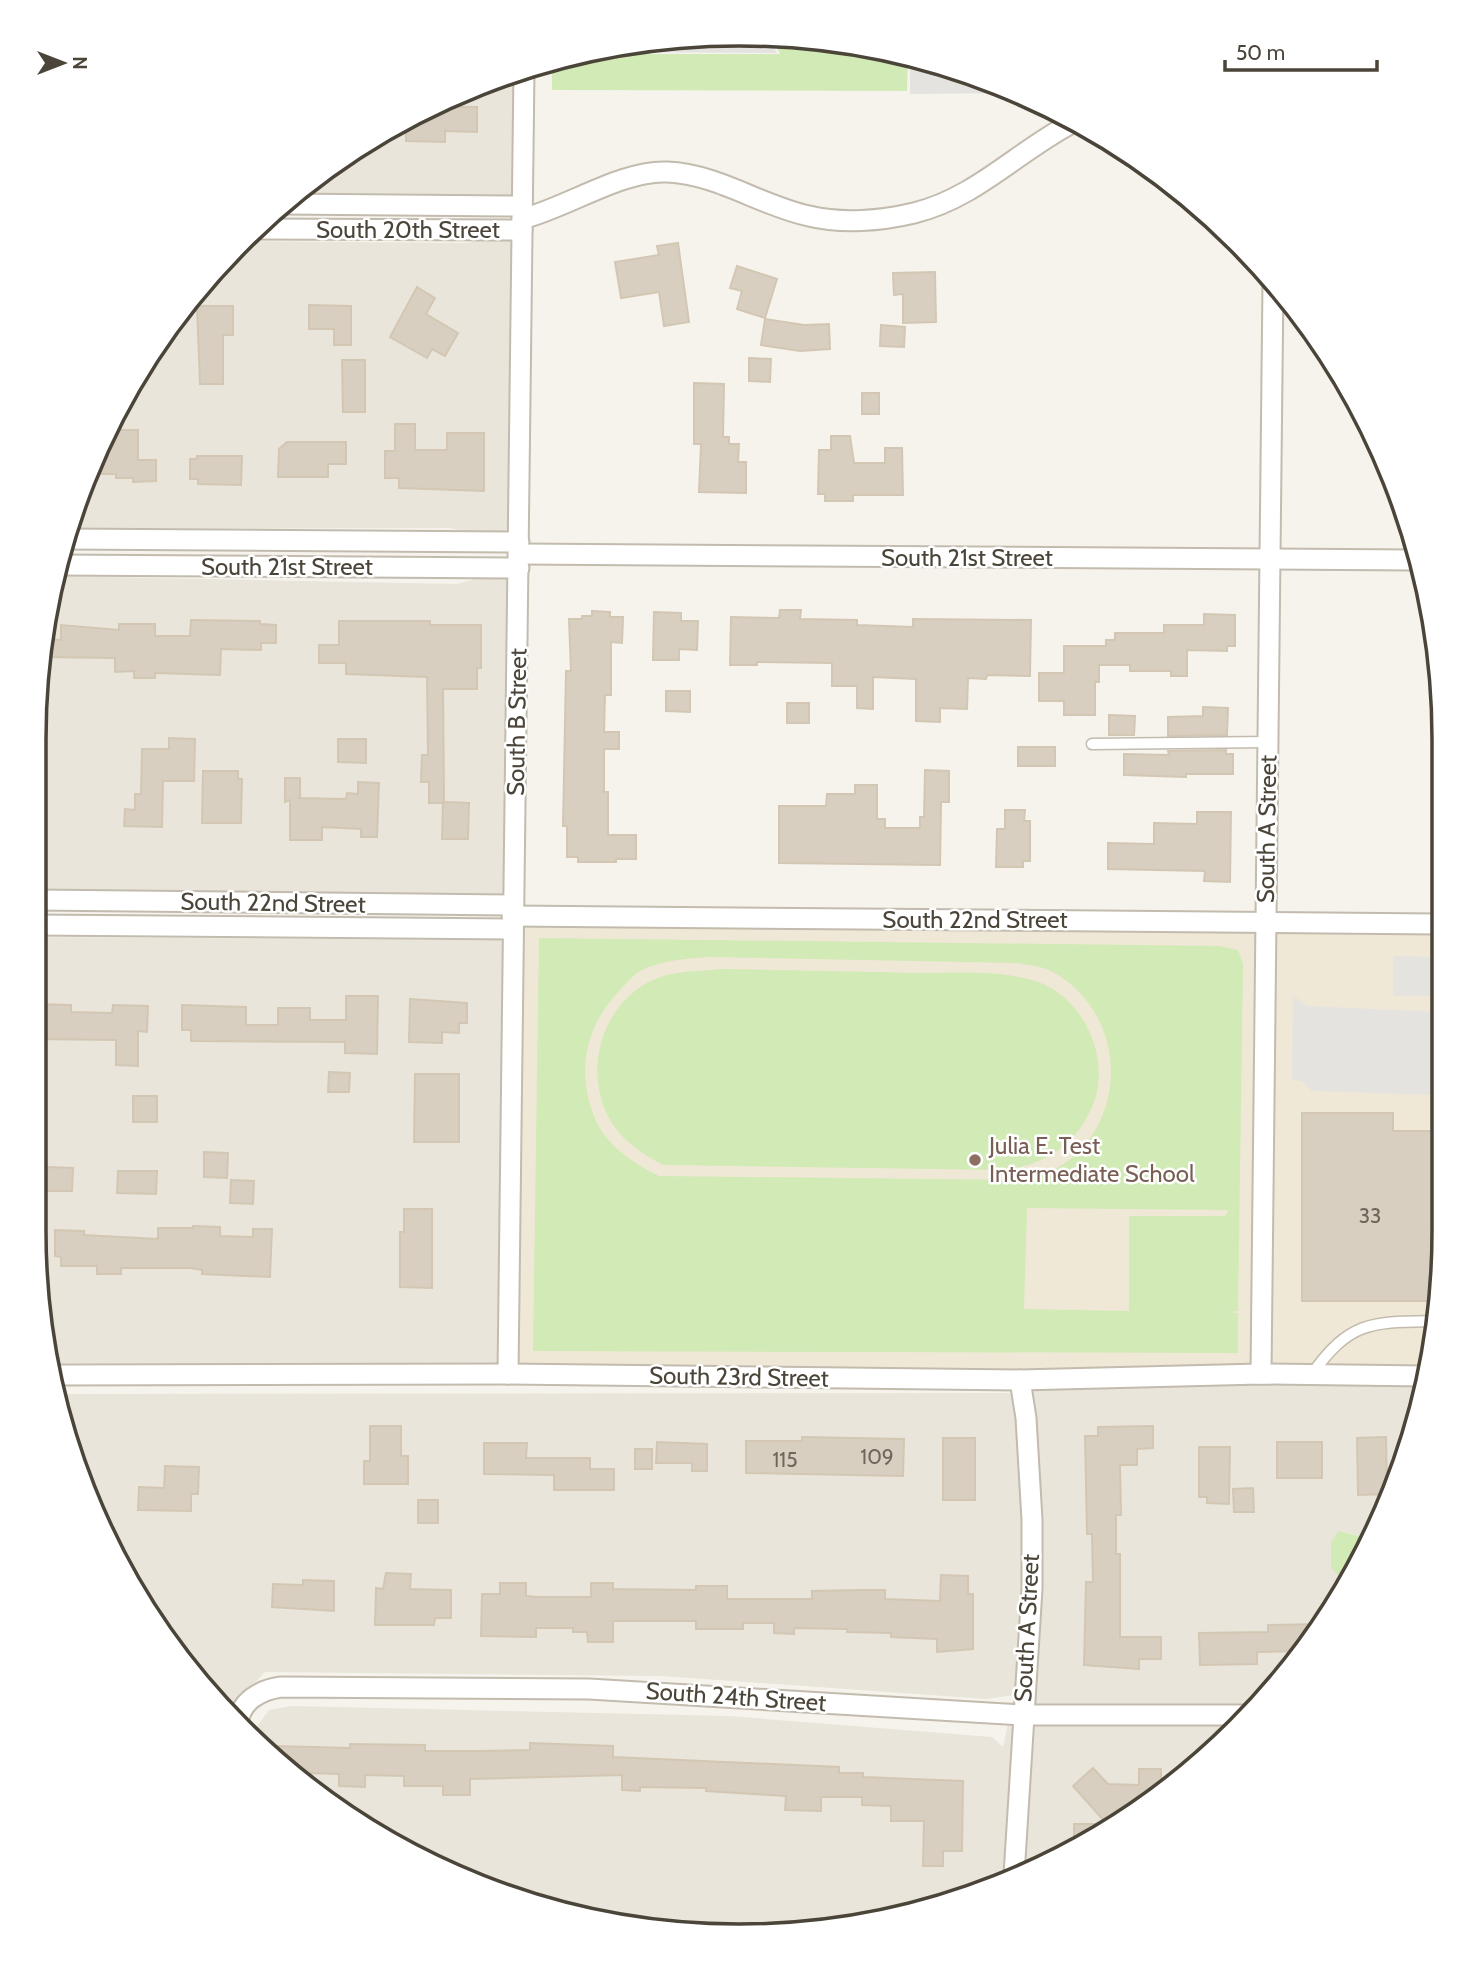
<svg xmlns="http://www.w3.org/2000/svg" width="1477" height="1970" font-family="Cabin,sans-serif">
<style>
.residential{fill:#eae5da}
.education{fill:#efe8d6}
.green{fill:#d2eab5;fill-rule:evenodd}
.parking{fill:#e5e3e0}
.building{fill:#d8cfc1;stroke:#d3c7b4;stroke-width:2}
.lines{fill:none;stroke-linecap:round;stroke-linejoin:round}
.lane-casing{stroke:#c2bbae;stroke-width:13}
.street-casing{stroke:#c2bbae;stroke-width:23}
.lane{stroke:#fff;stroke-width:10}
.street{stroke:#fff;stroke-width:19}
.education-dot{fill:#8d6e63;stroke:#fff;stroke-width:2.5}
.labels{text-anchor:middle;stroke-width:5;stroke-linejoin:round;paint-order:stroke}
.number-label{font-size:21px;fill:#6e675b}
.street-label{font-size:24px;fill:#4b4439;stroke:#fff}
.education-label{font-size:24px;fill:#785e54;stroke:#fff;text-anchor:start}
.rim{fill:none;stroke:#4b4439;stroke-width:3.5}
</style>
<rect width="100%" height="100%" fill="#f6f3ec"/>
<!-- residential -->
<g class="residential">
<path d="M517,72L514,200L293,196L346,152L468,87Z"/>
<path d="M513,230L509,540L449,528L67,529L106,427L152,346L239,241L468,243Z"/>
<path d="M510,569L505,899L34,891L35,693L54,576L457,584Z"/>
<path d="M504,929L497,1365L51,1363L33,1231L34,937L471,940Z"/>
<path d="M1020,1380H1425L1406,1459L1370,1539L1340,1531L1342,1578L1351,1580L1349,1584L1268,1697L1131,1818L965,1899L784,1935L601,1923L426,1864L273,1761L258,1745V1725L269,1710L292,1706L728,1716L992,1737L1003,1747L1014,1695L986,1699L662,1676L265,1672L232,1707V1717L179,1661L128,1584L57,1414L55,1394L1014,1393Z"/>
</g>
<!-- education -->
<path class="education" d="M512,916L1438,924V1324L1425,1376L508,1374Z"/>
<!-- green -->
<g class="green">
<path d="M771,36L876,47L908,56L907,91L552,90V62L613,46L614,54H780Z"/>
<path d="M539,938L1219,946L1238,950L1243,964L1238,1311L1226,1312L1238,1313V1353L533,1351ZM708,957L1017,963C1027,965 1040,966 1049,970C1141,1017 1128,1157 1026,1180L659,1176C636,1165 607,1146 596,1121C575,1073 585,1025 621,989C627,983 633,975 640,971C662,960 684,959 708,957ZM1027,1208L1227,1210L1228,1211L1225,1216H1129V1311L1024,1309Z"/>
<path d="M721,969C786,970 852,971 917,973C953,973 993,970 1028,979C1083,991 1114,1060 1091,1109C1074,1147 1045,1164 1005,1170L663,1165C648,1157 635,1149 623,1137C580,1092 593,1013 647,983C670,970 696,972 721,969Z"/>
<path d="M1339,1531L1370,1539L1351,1580L1342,1579L1331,1568V1542Z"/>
</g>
<!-- parking -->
<g class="parking">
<path d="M738,33L766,36L777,53L616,52L617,45Z"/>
<path d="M910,57L1008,87L1020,93L910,94Z"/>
<path d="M1393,956L1438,957V996H1393Z"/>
<path d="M1293,995L1307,1006L1438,1012V1095L1312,1091L1302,1081L1292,1080Z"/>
</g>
<!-- building -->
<g class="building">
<path d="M442,107H477V132L445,131V142L406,141V121L424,111H442Z"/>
<path d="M678,243L689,322L664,326L659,292L621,298L615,262L659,255L657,246Z"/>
<path d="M737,266L777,279L765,318L737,309L742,291L730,288Z"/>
<path d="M935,272L936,322L903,323V294L894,295L893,273Z"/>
<path d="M417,287L435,298L426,314L458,333L445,356L432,349L427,358L390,337Z"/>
<path d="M309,305L351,306V345H334V329H309Z"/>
<path d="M197,306H233V335H223V384H200Z"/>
<path d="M765,319L804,325L829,324L830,349L800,351L761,345Z"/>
<path d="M881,325L905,327L904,347L880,346Z"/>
<path d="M749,358L771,359L770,382L749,381Z"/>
<path d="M342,360H365V412H343Z"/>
<path d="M694,383L724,384L723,437H729V444H739L738,462H746V493L699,492L701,444H694Z"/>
<rect x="862" y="393" width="17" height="21"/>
<path d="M395,424H415V450H447V433H484V491L399,488V478H385V451H395Z"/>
<path d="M108,430H138V460H156V481L133,482V478H116V474H97V457H108Z"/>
<path d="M831,436H850L854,463H885V448H902L903,495H853V501H825V494H818L819,450H831Z"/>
<path d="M287,442H346V464H328V477H278L279,449Z"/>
<path d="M197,456H242L241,485L198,484V479H190V459H197Z"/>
<path d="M780,610H801L800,619L857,620V625L913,627V619L1031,620L1030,676L987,675L986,679L968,678L967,709L940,708V722L916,721V679L873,677V709L857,708V686H832V663L757,662V665H730L731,617L779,618Z"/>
<path d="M592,611L610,612V617H623L622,643L611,642V695H605L604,732H619V749H604V792H608V835H636V859H616V862H578V857H567V826H563L566,671H571L569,619H582V616H592Z"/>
<path d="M654,612L681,613V621H698L697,650L679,649V660H653Z"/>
<path d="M1204,614L1235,615V646H1227V651L1187,650V676H1171V671H1130V665H1099V682H1095V715H1064V701H1039V673H1064V646H1106V640H1115V633H1164V625H1204Z"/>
<path d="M191,620L260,621V624L276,625V643H261V650L221,649L220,675L155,673V678H134V671L115,672V658L41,657L44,639L61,640V625L119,630V624H155V636H190Z"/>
<path d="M339,621H430V625H481V668H477V689H443L444,802L469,803L468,839H442L443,803H429V782H421L422,755H428L427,677L346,674V663H319V645H339Z"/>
<path d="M666,691H690V712L666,711Z"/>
<rect x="787" y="703" width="22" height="20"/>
<path d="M1203,707L1228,708L1227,735L1168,736V717L1203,716Z"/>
<path d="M1109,715L1135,716L1134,735H1109Z"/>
<path d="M169,738L195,739L194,781H163L162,827L124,826L125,809L135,810V794H141L142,749H169Z"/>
<path d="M338,739H366V763L338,762Z"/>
<rect x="1018" y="747" width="37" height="19"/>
<path d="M1226,750V754H1233V774H1186V777L1124,775V754L1169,755L1168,751Z"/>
<path d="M925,770L949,771V802H941L940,865L779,863V806H826L827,794H855V785H877V819H885V828H920V817H924Z"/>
<path d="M203,771H238V779H242L241,823H202Z"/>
<path d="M285,778H300V797L298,798L346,799L347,793L358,794V782L379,783L377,837H361V829L322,827V840H290V800L285,802Z"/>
<path d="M1005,810H1025L1024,821H1030V861H1023V867H996L997,829H1005Z"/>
<path d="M1197,812H1231L1230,882L1204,881L1205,871L1108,869V843L1154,844V823L1197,824Z"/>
<path d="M346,996H378L377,1054L345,1053V1042L191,1041V1030H182V1005L246,1007V1025H278V1008H310V1020H346Z"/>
<path d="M410,999L467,1003V1023H459V1033L442,1032V1043L409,1042Z"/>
<path d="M34,1004L71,1005V1012L112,1013L113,1005L148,1006L147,1032L138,1031V1066L116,1065V1040L34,1039Z"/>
<path d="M329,1072L350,1073L349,1092H328Z"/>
<path d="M415,1074H459V1142H414Z"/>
<rect x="133" y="1096" width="24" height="26"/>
<path d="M1302,1113H1393V1131H1438V1301H1302Z"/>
<path d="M204,1152L228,1153L227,1178L204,1177Z"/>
<path d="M47,1167L73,1168L72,1191H46Z"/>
<path d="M118,1171H157L156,1194L117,1193Z"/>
<path d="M231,1180L254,1181L253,1204L230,1203Z"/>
<path d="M404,1209H432V1288L400,1287V1232H404Z"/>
<path d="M193,1226L220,1227V1236L253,1237V1229H272L270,1277L202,1274V1270L191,1268H121V1274H97V1266H61V1257L55,1256V1230L84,1231V1235L158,1239V1228H193Z"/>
<path d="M370,1426H401V1456H408V1484H364V1461H370Z"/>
<path d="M1153,1426V1448L1137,1449V1465H1120L1121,1515H1116V1554H1120V1637H1161V1659H1139V1669L1084,1665L1086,1582H1093L1092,1534H1087L1085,1436H1098V1427Z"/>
<path d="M802,1437L904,1439L903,1476L746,1473V1441H802Z"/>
<path d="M1386,1437L1387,1494L1358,1495L1357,1438Z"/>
<rect x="943" y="1438" width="32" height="62"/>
<path d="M657,1442L707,1444V1471H692V1463H656Z"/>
<rect x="1277" y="1442" width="45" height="36"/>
<path d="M484,1443H527L526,1458H590V1469H614V1490H554V1475L484,1474Z"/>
<path d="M1199,1447H1230L1229,1504L1207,1503V1497H1199Z"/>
<rect x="635" y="1449" width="17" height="20"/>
<path d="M165,1466L199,1467L198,1494H191V1511L138,1510L139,1487L164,1488Z"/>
<path d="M1253,1488L1254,1512H1234L1233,1489Z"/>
<rect x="418" y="1500" width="20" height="23"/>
<path d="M386,1573L411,1574L410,1589L451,1590V1618H435L434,1625H375L376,1588L383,1589Z"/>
<path d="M941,1575L968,1576V1594H973V1649L937,1652V1639L891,1637V1633L847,1632V1629L794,1628V1634L774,1633V1623H743V1629H696V1621H613V1642H588L587,1632H573V1628H536V1637L481,1636L482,1594H500V1583H526V1596L536,1597H591V1583H613V1589L696,1590V1586H727V1599H812V1591L861,1590H885V1599L940,1601Z"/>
<path d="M303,1580L334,1581V1611L272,1607L273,1584L303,1585Z"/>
<path d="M1321,1624L1301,1651L1257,1652V1664L1200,1665L1199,1633L1268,1632V1625Z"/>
<path d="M530,1743L613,1746V1757L839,1767V1773H863V1777L963,1781L962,1851H943V1866H923L924,1821H891V1806L862,1805V1797H821V1811L785,1810L786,1796L706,1791V1788L640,1787V1791L622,1790V1775L470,1779V1795H443V1786H404V1776L365,1775V1787L339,1786V1774L304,1773V1782L276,1763V1746L350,1748V1744L425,1745V1751H478L530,1750Z"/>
<path d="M1093,1768L1108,1784L1139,1785V1769H1161V1791L1131,1818L1074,1846V1824H1107L1073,1786Z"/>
</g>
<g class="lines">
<defs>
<g id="lane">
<path d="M1092,744L1268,742"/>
<path d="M1312,1374C1351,1319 1374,1322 1438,1321"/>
</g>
<g id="street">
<path d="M283,204L522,206"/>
<path d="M522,219C568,207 622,170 667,172C718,174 761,206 809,216C842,224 881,221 914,213C976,198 1019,150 1074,122"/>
<path d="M253,229L522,230"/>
<path d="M64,539L519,542"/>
<path d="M519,554L1415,560"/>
<path d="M56,565L519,568"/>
<path d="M34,900L513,905"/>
<path d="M512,916L1438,924"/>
<path d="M34,925L512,929"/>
<path d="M508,1374L524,70"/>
<path d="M1261,1374L1273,283"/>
<path d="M52,1375L508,1374L1020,1380L1261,1374L1425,1376"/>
<path d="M238,1724C240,1701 260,1690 281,1687L589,1689L1022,1715H1248"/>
<path d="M1014,1875L1032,1589V1520L1026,1418L1020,1380"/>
</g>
</defs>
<!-- lane casing -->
<use href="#lane" class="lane-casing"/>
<!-- street casing -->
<use href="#street" class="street-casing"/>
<!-- lane -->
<use href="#lane" class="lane"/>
<!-- street -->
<use href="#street" class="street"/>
</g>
<!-- markers -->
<circle class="education-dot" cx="975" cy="1160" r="7"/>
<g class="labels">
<!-- number labels -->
<g class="number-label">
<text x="1370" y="1223">33</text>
<text x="877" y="1464">109</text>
<text x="785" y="1467">115</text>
</g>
<!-- street labels -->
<g class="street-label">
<text x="408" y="238">South 20th Street</text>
<text x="967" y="566">South 21st Street</text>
<text x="287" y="575">South 21st Street</text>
<text transform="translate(517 722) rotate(-89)" y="8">South B Street</text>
<text transform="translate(1267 829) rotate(-89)" y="8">South A Street</text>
<text transform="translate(273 903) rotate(1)" y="8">South 22nd Street</text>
<text x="975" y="928">South 22nd Street</text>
<text transform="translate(739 1377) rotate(1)" y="8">South 23rd Street</text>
<text transform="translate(1027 1628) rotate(-87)" y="8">South A Street</text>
<text transform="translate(736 1697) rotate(4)" y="8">South 24th Street</text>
</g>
<!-- education labels -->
<g class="education-label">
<text x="989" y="1154">Julia E. Test<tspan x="989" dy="28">Intermediate School</tspan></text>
</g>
</g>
<!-- crop -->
<path d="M0 0H1477V1970H0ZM739 46H739A693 693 0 0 1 1432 739V1231A693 693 0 0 1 739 1924H739A693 693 0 0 1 46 1231V739A693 693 0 0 1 739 46Z" fill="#fff" fill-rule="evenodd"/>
<path class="rim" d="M739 46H739A693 693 0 0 1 1432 739V1231A693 693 0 0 1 739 1924H739A693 693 0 0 1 46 1231V739A693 693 0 0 1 739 46Z"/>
<!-- north arrow -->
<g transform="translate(63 63) rotate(90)" stroke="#ffffff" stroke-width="5" paint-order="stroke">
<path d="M0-5L12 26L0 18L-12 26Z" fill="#4b4439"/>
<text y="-10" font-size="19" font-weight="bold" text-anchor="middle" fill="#4b4439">N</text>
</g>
<!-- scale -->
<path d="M1225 60v10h152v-10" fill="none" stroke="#4b4439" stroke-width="3.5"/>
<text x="1236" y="60" font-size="21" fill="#4b4439" stroke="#ffffff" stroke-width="5" paint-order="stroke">50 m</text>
</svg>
